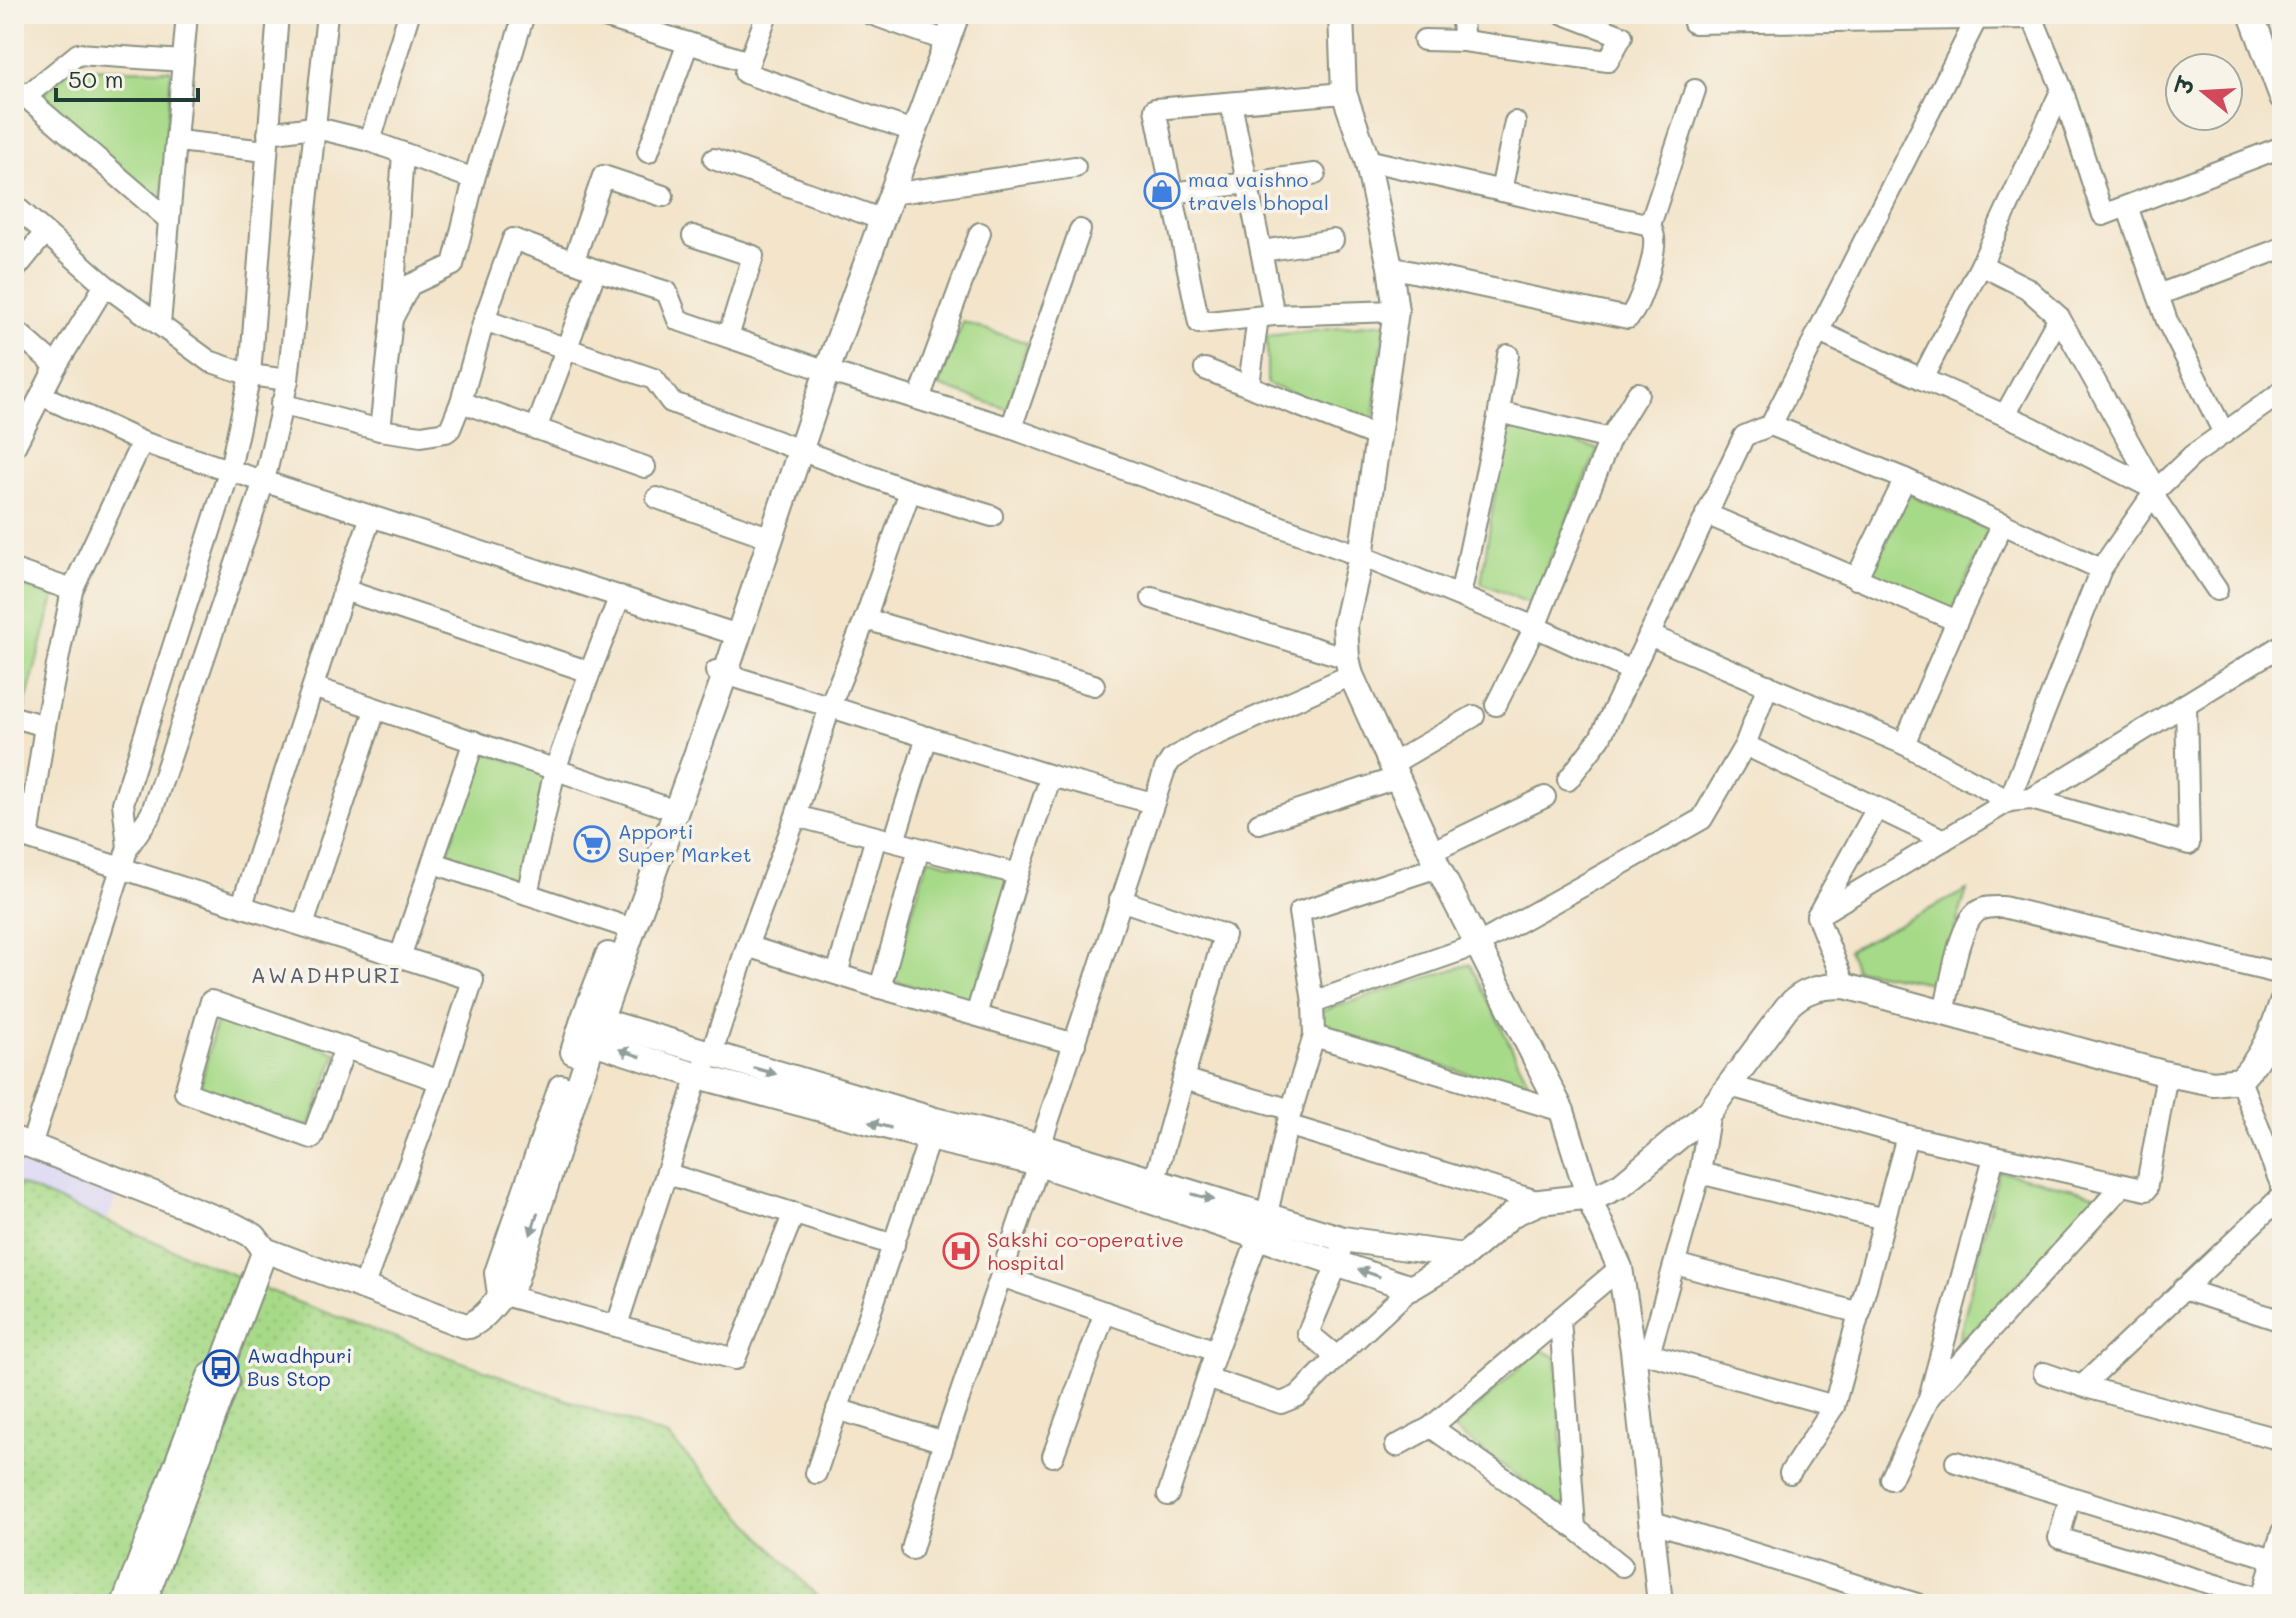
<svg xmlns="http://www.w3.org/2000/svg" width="2296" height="1618" font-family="Mali,'Playpen Sans Deva',sans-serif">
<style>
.built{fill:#d9d6f7}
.grass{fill:url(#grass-dots);stroke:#638c5e;stroke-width:2}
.park{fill:#a7da88;stroke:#638c5e;stroke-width:2}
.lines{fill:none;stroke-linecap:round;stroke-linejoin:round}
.minor-casing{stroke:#89907f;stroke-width:24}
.tertiary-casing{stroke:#89907f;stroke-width:28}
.minor{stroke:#fff;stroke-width:20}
.tertiary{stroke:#fff;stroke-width:24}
.oneway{fill:#8f9e9a}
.labels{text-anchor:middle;stroke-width:7;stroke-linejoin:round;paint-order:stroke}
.shop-label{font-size:20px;fill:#366cbe;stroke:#f7f3e8;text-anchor:start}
.health-label{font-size:20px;fill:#be3a42;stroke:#f7f3e8;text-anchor:start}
.transit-label{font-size:20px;fill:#164399;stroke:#f7f3e8;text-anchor:start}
.neighbourhood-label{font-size:22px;letter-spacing:2px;fill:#57606f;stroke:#f7f3e8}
</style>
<defs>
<pattern id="grass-dots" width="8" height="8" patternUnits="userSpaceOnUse" patternTransform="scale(2)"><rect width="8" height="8" fill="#a7da88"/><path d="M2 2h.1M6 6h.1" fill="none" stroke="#8fbc76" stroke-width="1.8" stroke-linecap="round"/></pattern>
</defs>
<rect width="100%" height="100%" fill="#f7f3e8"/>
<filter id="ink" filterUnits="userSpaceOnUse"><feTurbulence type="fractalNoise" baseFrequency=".0125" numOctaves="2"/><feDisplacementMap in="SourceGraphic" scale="16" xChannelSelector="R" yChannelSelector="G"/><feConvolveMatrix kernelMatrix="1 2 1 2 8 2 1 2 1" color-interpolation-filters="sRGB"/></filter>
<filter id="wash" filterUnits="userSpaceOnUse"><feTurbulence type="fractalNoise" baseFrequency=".006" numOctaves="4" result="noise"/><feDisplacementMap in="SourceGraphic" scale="32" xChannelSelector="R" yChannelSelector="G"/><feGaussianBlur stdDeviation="1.8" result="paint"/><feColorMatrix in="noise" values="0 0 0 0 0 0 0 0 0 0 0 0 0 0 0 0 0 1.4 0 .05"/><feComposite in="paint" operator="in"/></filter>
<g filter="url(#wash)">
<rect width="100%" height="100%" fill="#f3e4ca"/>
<!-- built -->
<path class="built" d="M14,1154L118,1193L14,1456Z"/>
<!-- grass -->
<path class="grass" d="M14,1182L297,1302L669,1437L824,1604H14Z"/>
<!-- park -->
<g class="park">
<path d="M70,68L171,70L162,202L40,98Z"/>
<path d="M963,322L1028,343L1007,409L938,386Z"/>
<path d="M1385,323L1373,422L1267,384V336Z"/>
<path d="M1506,424L1598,449L1531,604L1481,583Z"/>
<path d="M1908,494L1989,530L1952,612L1871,576Z"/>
<path d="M14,583L54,597L24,710L14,707Z"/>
<path d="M479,750L547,774L523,884L446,860Z"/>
<path d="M928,858L1010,879L972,1003L892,980Z"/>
<path d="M1967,890L1937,984L1856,969L1848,950Z"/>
<path d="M1470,964L1534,1093L1321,1030L1322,1011Z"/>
<path d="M218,1012L337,1053L309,1127L200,1089Z"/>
<path d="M1999,1171L2103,1196L1957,1347Z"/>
<path d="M1540,1349L1556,1357L1566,1505L1560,1507L1453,1429Z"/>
</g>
</g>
<g filter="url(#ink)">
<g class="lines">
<defs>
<g id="minor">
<path d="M595,14L749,62"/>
<path d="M767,14L745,73L913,131"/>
<path d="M871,14L947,41"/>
<path d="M1461,14L1464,41"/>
<path d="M2031,14L2062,89L2103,215L2282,147"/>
<path d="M1694,23L2032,18"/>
<path d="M1424,40L1464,41L1608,61L1622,36L1564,14"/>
<path d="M14,87L169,220"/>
<path d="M2062,89L1981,265L1922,379L2025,424L2156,490"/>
<path d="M1344,93L1155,109L1199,323L1274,315L1396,311"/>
<path d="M25,97L78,54L183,61"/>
<path d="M1231,103L1274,315"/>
<path d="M268,133L313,127L370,141L474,179"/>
<path d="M178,141L266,151"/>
<path d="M370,141L409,14"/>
<path d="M648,152L688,43"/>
<path d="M714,159L872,216"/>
<path d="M1367,160L1650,225L1695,90"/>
<path d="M1501,191L1515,122"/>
<path d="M1172,193L1315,174"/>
<path d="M891,194L1075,167"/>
<path d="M14,205L105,285L209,361L250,375L288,380"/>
<path d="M2127,206L2167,321L2224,433"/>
<path d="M693,236L753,256L728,337"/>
<path d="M1262,251L1333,240"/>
<path d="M574,260L603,176L663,196"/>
<path d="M1981,265L2027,288L2059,317L2156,490"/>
<path d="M1390,267L1628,318C1640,308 1656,255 1654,238C1654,235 1651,227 1650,225"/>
<path d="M14,271L44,234"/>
<path d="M2158,295L2282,248"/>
<path d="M392,319L410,285L453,265L474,179L524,14"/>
<path d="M484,320L654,379L671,402L910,491L992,516"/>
<path d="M160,324L187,14"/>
<path d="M14,329L56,366"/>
<path d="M1819,332L1922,379"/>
<path d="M1205,369L1379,437"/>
<path d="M1249,385L1258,317"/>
<path d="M41,395L142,442L738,635"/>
<path d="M919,399L980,233"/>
<path d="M461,402L645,467"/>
<path d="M281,404L380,430L421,436L446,432L450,429L461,402L484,320L513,239L596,270L667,292L678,320L827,371L1011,428L1361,556L1535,627L1632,671L1744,436L1771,425L1977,18"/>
<path d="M1499,412L1610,439"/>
<path d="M2005,415L2059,317"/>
<path d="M1771,425L1905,479L2101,569"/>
<path d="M1011,428L1080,230"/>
<path d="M536,429L596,270"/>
<path d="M380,430L392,319L403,153"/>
<path d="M14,448L56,366L105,285"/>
<path d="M2153,495L2217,590"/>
<path d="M657,498L763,535"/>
<path d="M1706,514L1957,621"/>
<path d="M14,570L72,590"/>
<path d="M1856,579L1905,479"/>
<path d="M344,590L590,672"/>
<path d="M1460,596L1499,412L1508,355"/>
<path d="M1152,598L1347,658"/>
<path d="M865,619L1094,685"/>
<path d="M1649,635L1904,744L2009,801L2031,799L2189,844L2186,704"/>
<path d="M716,671L1051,776L1153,803"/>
<path d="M313,687L662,806"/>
<path d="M1496,705L1535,627L1610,439L1638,393"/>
<path d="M14,717L45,726"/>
<path d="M1904,744L1957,621L2003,523"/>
<path d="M1745,745L1944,840"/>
<path d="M1390,765L1474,716"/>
<path d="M1568,780L1600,738L1632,671"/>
<path d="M2031,799L2282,645"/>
<path d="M796,816L1018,874"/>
<path d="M1259,823L1396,778"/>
<path d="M14,834L473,980L440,1081L364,1285"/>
<path d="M28,838L45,726L72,590L142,442"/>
<path d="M894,841L927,737"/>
<path d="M128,847L123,803L230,469L250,375L278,14"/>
<path d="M1431,852L1545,797"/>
<path d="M434,863L620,925"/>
<path d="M527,894L555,770L590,672L620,596"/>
<path d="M1120,900L1224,935L1154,1183"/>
<path d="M242,905L344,590L371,517"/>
<path d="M1817,916L1877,808"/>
<path d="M303,925L375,710"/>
<path d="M747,946L880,988L1075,1044"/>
<path d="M400,957L474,741"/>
<path d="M837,974L876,837"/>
<path d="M1845,986L1817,916L2009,801L2101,569L2156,490L2193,455L2282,392"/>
<path d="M880,988L919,849"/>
<path d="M1313,1002L1477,945L1702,819L1745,745L1768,685"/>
<path d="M1944,1013C1950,989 1958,924 1978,911C1985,906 1994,907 2003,907L2282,974"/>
<path d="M976,1015L1018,874L1051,776"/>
<path d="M1314,1036L1562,1111"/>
<path d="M345,1048L312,1138L185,1092L211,1001L440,1081"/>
<path d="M1183,1079L1292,1110"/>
<path d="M2240,1080L2282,1187"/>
<path d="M1730,1086L1907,1136L2146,1190L2167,1074"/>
<path d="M1710,1111L1700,1173L1649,1354L1834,1406"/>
<path d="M1287,1125L1540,1202"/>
<path d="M31,1145L121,869L128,847L151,814L264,481L288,380L327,14"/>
<path d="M1700,1173L1884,1219"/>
<path d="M668,1174L894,1245"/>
<path d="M1343,1239L1338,1262L1308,1333L1337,1357L1411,1288"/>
<path d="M1675,1264L1860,1313"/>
<path d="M1001,1276L1216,1351"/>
<path d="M2183,1289L2282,1321"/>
<path d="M500,1294L735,1359L794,1213"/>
<path d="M617,1325L698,1076L711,1055L747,946L796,816L830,706L865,619L910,491"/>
<path d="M2044,1373L2082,1386L2282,1440"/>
<path d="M1207,1378L1281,1403L1298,1396L1337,1357"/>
<path d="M2082,1386L2282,1196"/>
<path d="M1931,1395L2123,1185"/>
<path d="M837,1409L944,1442"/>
<path d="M1431,1427L1575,1528L1560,1319"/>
<path d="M1396,1446L1431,1427L1620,1268"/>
<path d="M1053,1456L1105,1312"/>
<path d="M1956,1462L2274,1559"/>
<path d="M816,1473L934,1124"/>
<path d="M1790,1473L1834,1406L1907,1136"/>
<path d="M1891,1479L1929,1398L1994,1157"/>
<path d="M1168,1495L1216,1351L1267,1214L1287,1125L1314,1036L1313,1002L1299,912L1438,867"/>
<path d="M2070,1497L2059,1538L2279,1604"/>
<path d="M1650,1521L1917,1604"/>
<path d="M1575,1528L1622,1566"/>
<path d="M912,1549L944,1442L1039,1164L1040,1146L1165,769L1171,760L1196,744L1351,675"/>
<path d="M2260,1604L2282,1532"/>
</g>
<g id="tertiary">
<path d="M1341,14L1344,93L1367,160L1390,267L1396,311L1361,556L1345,625L1347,658L1351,675L1438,867L1562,1111L1589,1198L1620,1268L1633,1350L1660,1604"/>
<path d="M2251,14L2282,97"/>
<path d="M587,1020L602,1021L935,1120L1040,1146L1343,1239L1464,1256"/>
<path d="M578,1037L698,1076L929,1138L1039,1164L1411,1288L1464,1256L1513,1214L1540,1202L1600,1195L1621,1185L1710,1111L1787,1007C1804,989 1821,986 1845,986L2167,1074L2213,1083L2240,1080C2262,1057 2272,1033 2282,1002"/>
<path d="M573,1052L583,1020L608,955"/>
<path d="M14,1139L233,1225L254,1236L265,1250L463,1325L469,1326C490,1316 498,1296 515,1281L593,1041L726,672L827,371L957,14"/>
<path d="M500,1294L497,1273L561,1087"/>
<path d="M124,1604L210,1376L221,1368L265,1250"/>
<path d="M143,1604L227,1381L221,1368"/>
</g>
</defs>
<!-- minor casing -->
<use href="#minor" class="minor-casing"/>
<!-- tertiary casing -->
<use href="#tertiary" class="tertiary-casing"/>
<!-- minor -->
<use href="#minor" class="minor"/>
<!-- tertiary -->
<use href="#tertiary" class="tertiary"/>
</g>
<!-- one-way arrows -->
<defs><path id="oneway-solid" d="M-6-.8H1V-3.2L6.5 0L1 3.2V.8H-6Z" transform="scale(2)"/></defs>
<g class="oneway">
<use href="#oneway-solid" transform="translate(630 1053) rotate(-161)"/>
<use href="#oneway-solid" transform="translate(765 1071) rotate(16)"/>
<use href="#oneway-solid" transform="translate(880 1125) rotate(-165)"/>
<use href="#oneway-solid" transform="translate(1203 1197) rotate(15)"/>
<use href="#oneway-solid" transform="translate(534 1224) rotate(108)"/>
<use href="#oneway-solid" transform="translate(1369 1273) rotate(-161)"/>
</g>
</g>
<!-- icons -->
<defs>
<symbol id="shop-ring" viewBox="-11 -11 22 22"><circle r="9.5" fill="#f7f3e8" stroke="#3f7fe0" stroke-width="1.5"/><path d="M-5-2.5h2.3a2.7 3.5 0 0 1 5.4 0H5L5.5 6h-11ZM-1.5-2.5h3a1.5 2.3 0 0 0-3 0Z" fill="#3f7fe0"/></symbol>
<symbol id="supermarket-ring" viewBox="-11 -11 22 22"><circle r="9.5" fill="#f7f3e8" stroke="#3f7fe0" stroke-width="1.5"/><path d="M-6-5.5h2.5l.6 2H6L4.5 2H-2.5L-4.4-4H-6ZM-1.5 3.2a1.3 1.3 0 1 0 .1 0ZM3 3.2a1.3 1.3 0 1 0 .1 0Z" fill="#3f7fe0"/></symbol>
<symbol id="hospital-ring" viewBox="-11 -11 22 22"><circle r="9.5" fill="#f7f3e8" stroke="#e0444e" stroke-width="1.5"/><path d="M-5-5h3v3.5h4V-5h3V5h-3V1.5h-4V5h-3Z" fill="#e0444e"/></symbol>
<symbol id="bus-ring" viewBox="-11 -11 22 22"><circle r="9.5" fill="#f7f3e8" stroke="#1a4fb4" stroke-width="1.5"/><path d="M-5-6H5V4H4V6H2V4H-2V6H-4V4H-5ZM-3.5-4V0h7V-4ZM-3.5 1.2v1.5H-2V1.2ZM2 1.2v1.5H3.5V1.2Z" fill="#1a4fb4"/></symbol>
</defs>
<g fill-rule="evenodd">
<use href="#shop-ring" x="1142" y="171" width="40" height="40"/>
<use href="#supermarket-ring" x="572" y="824" width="40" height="40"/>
<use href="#hospital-ring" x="941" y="1231" width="40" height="40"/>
<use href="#bus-ring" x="201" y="1348" width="40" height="40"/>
</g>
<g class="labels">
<!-- shop labels -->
<g class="shop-label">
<text x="1188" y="187">maa vaishno<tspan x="1188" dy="23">travels bhopal</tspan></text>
<text x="618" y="839">Apporti<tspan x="618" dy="23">Super Market</tspan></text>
</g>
<!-- health labels -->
<g class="health-label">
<text x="987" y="1247">Sakshi co-operative<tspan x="987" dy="23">hospital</tspan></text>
</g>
<!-- transit labels -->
<g class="transit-label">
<text x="247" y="1363">Awadhpuri<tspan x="247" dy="23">Bus Stop</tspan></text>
</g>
<!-- neighbourhood labels -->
<g class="neighbourhood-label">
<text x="326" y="983">AWADHPURI</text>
</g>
</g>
<!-- margin -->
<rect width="2296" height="1618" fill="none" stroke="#f7f3e8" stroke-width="48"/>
<!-- north arrow -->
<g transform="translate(2204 92) rotate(288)"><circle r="38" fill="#f7f3e8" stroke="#a1aaa0" stroke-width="2"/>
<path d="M0-6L14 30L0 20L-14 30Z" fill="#d1495b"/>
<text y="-12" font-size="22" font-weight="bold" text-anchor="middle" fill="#1f3d34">उ</text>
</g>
<!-- scale -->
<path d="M56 88v12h142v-12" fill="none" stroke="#1f3d34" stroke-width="4"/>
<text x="68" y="88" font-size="24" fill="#1f3d34" stroke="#f7f3e8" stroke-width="6" paint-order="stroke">50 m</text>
</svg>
